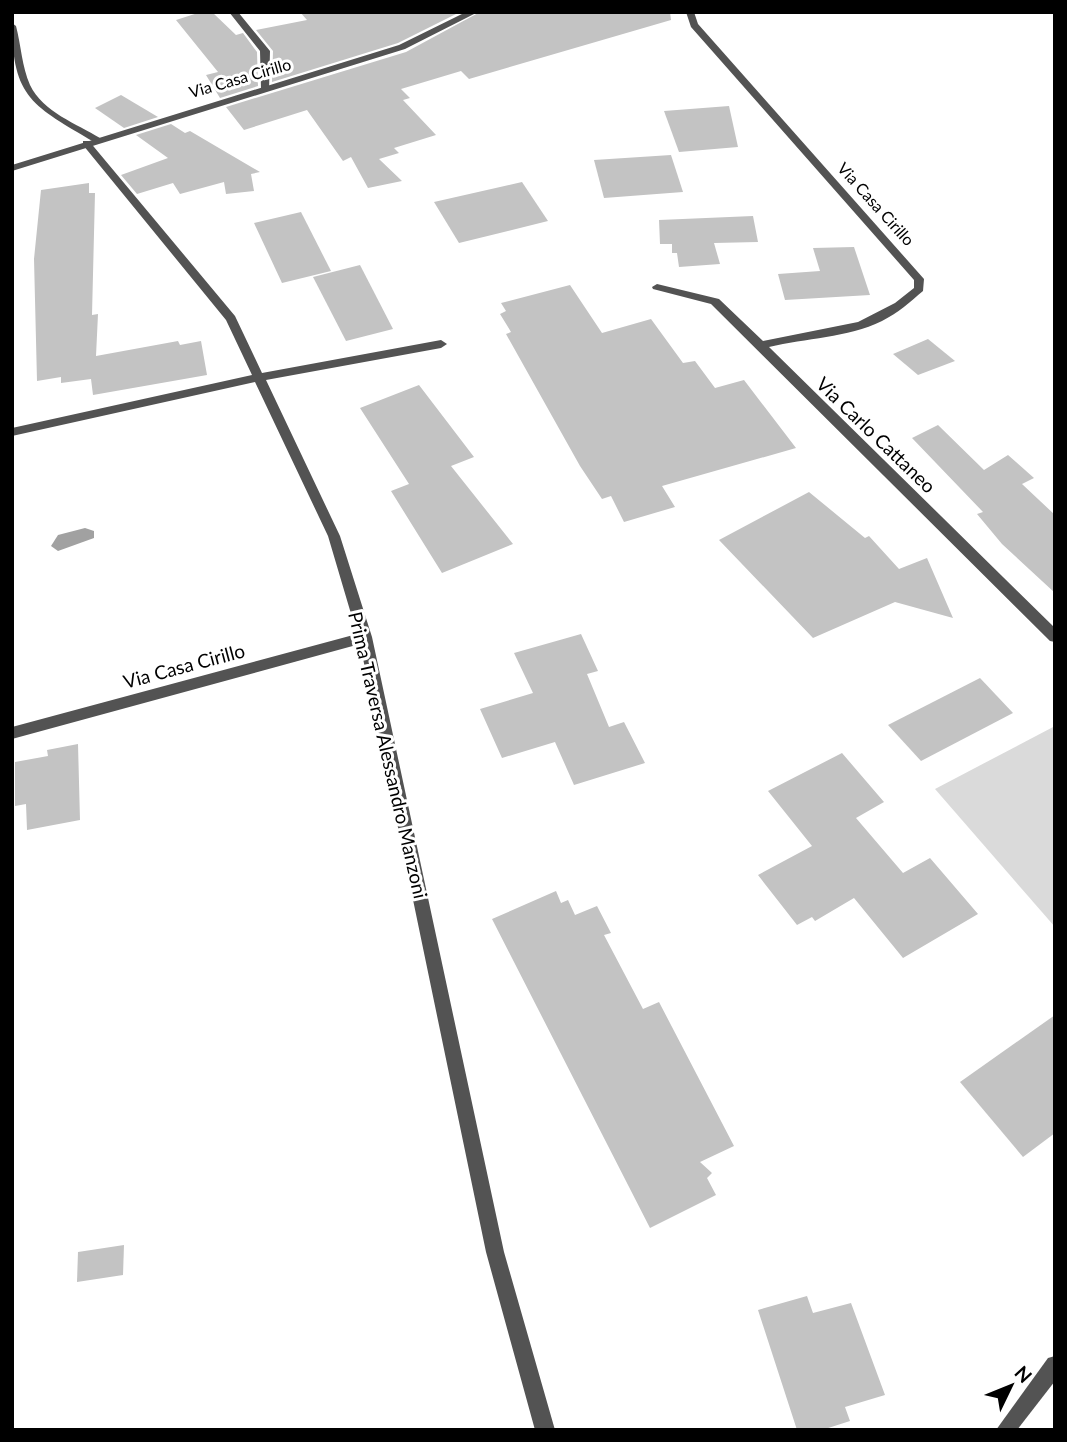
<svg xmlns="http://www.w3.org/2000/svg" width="1067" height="1442" font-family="Lato,sans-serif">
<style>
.green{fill:#dadada}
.water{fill:#a1a1a1}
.building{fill:#c3c3c3}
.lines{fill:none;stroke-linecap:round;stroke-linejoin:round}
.service{fill:#535353;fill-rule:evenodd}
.minor{fill:#535353;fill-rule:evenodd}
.tertiary{fill:#535353;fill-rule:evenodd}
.labels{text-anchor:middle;stroke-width:6;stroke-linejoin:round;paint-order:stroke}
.far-street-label{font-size:16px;fill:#000;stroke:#fff}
.street-label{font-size:19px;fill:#000;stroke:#fff}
</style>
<rect width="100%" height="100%" fill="#fff"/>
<!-- green -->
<path class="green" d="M1055,726V927L935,789Z"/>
<!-- water -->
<path class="water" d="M85,528L94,531V538L58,551L51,546L58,535Z"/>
<!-- building -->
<g class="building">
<path d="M201,12H212L236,35L243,33L257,52L258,86L220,98L206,75L218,72L176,20Z"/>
<path d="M300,12H460L398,43L272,82L273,51L256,30L307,20Z"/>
<path d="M480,12H670L671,20L469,79L461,71L401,89L410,98L403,100L436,135L394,148L399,153L379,159L402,181L368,188L351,157L343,161L307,110L244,130L226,107L406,52Z"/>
<path d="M121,95L158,117L124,128L95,108Z"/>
<path d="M729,106L738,147L679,152L664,111Z"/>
<path d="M171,124L185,133L190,131L260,172L251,174L254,191L226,194L224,182L180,194L173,183L137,194L121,175L168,158L136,135Z"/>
<path d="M671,155L683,192L604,198L594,160Z"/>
<path d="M522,182L548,221L459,243L434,202Z"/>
<path d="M89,183V193H95L92,315L98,314L96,356L178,341L180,345L201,341L207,375L93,395L91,379L61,383V377L37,381L34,259L41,190Z"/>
<path d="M301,212L331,271L282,283L254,223Z"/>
<path d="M753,216L758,242L714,243L720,264L679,267L677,253H672V244H660L659,220Z"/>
<path d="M854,247L870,295L785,300L778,274L820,271L813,248Z"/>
<path d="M360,265L393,329L346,341L313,277Z"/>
<path d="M570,285L602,333L651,319L683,363L695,361L715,388L744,380L796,448L662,486L675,507L624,522L611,496L602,499L580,466L506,334L511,332L500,314L506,311L501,303Z"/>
<path d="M928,339L955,361L918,375L893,354Z"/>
<path d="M419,385L474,457L451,466L513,544L442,573L391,491L409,484L360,408Z"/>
<path d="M938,425L984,470L1008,455L1034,478L1022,484L1055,515V593L1002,544L977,514L983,512L912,438Z"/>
<path d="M809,492L865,538L869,536L899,569L927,558L953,618L895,602L813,638L719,540Z"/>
<path d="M581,634L598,671L587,674L609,727L624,722L645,763L574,785L555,742L502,758L480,709L533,693L514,653Z"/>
<path d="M980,678L1013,713L921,761L888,725Z"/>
<path d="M78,744L80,820L27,830L26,804L15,806V762L48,756L47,750Z"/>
<path d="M842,753L884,802L856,818L903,873L930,858L978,914L903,958L854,898L815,921L812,917L797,925L758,875L812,846L768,791Z"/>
<path d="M556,891L561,903L568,900L575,915L597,906L611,933L604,935L643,1009L659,1002L734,1146L700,1162L712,1173L707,1178L716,1195L650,1228L492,919Z"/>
<path d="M1055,1015V1133L1023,1157L960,1082Z"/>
<path d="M124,1245L123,1275L77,1282L78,1252Z"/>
<path d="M807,1296L813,1313L851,1303L885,1395L845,1407L850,1421L822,1430H797L758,1310Z"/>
</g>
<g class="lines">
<!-- service -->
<g class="service">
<path d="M229,12H238L270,51L269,91L261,89L260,51Z"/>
<path d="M12,23L16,26C21,45 22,67 30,85C43,112 77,124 100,138V142H94C34,106 12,99 12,23Z"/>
</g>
<!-- minor -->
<g class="minor">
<path d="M686,12H694L698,24L924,279L923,291C910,302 898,313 882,321C847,338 806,338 769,347L1055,628V642L1050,641L711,304L653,289L652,287L657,284L719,299L763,341L858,322L895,303L914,288V280L691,27Z"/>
<path d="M83,141H89L235,316L262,373L441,340L447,344L441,348L266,380L340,536L372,637L504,1252L555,1430H535L486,1252L360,644L12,739V727L357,634L328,536L255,382L12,436V428L252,375L226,320L83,145Z"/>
<path d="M1055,1356V1381L1017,1430H996L1048,1358Z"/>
</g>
<!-- tertiary -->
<path class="tertiary" d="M466,12H478L405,49L12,171V165L399,45Z"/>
</g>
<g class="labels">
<!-- far-street labels -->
<g class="far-street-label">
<text transform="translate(240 78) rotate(-16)" y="6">Via Casa Cirillo</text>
<text transform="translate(876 204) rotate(48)" y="6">Via Casa Cirillo</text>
</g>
<!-- street labels -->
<g class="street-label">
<text transform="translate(876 435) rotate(44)" y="7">Via Carlo Cattaneo</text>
<text transform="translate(184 666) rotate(-15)" y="7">Via Casa Cirillo</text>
<text transform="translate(388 755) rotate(77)" y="7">Prima Traversa Alessandro Manzoni</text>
</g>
</g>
<!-- border -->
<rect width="1067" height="1442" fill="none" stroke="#000000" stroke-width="28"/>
<!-- north arrow -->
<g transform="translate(1011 1386) rotate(47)" stroke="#ffffff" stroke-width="5" paint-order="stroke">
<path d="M0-5L12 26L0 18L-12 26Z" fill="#000000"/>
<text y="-10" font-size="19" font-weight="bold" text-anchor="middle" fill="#000000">N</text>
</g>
</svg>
